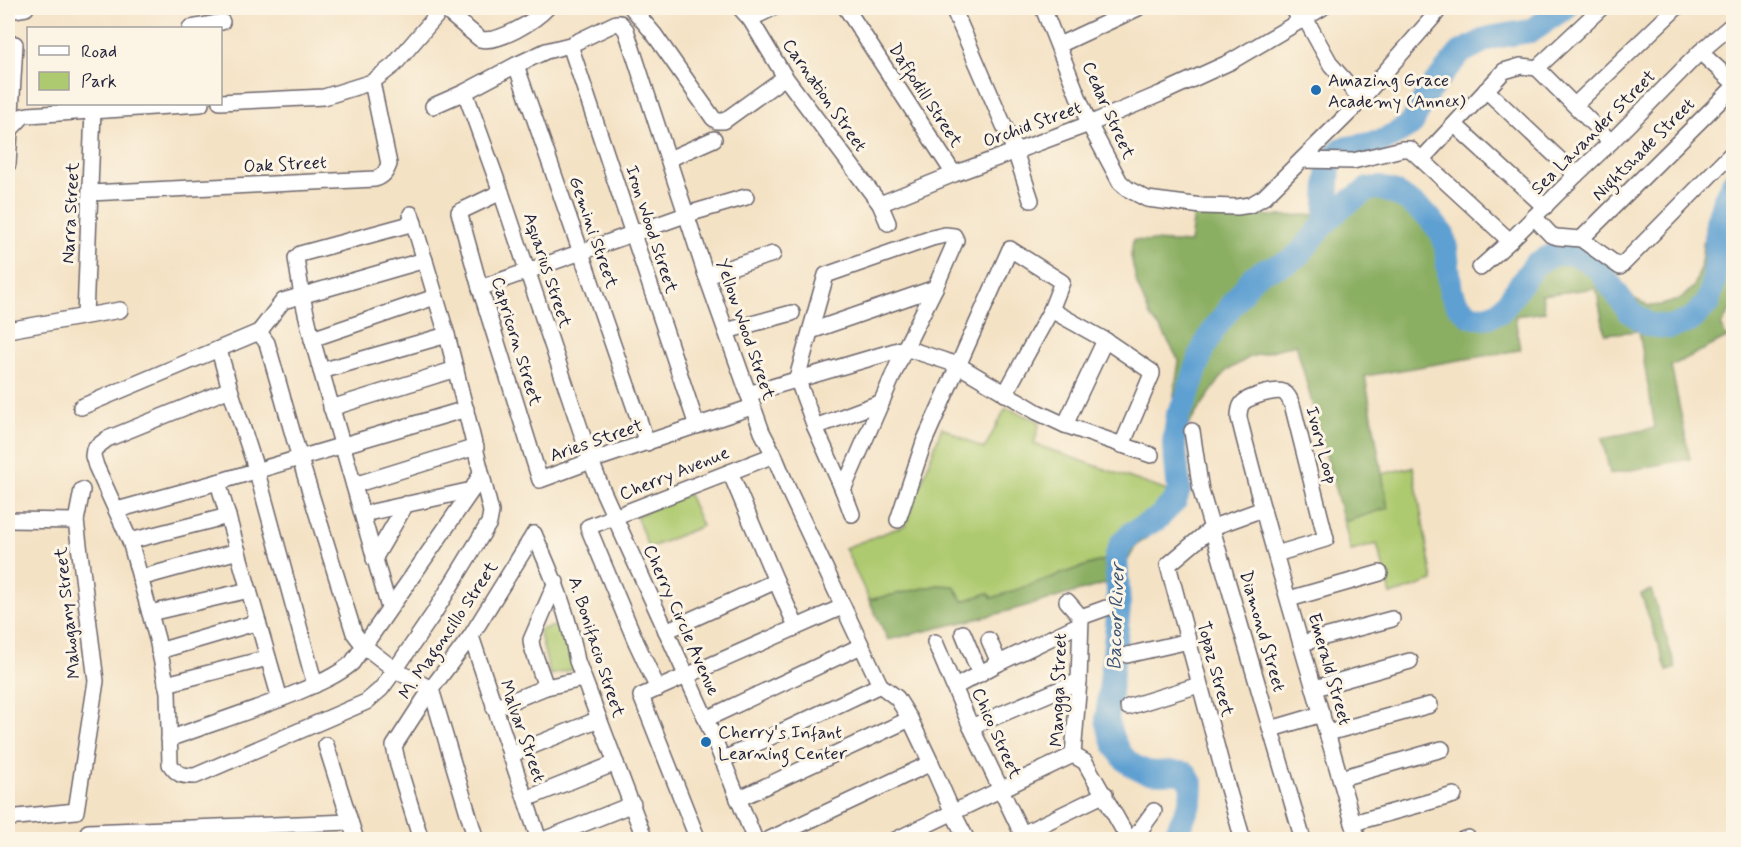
<svg xmlns="http://www.w3.org/2000/svg" width="1741" height="847" font-family="Mynerve,sans-serif">
<style>
.green{fill:#aeca70;stroke:#687656;stroke-width:1.5}
.forest{fill:#8aae62;stroke:#56684e;stroke-width:1.5}
.lines{fill:none;stroke-linecap:round;stroke-linejoin:round}
.river{stroke:#5fa0d2;stroke-width:24}
.minor-casing{stroke:#6c656b;stroke-width:18}
.minor{stroke:#fff;stroke-width:15}
.poi-dot{fill:#1f6fb2;stroke:#fcf5e5;stroke-width:2}
.labels{text-anchor:middle;stroke-width:6;stroke-linejoin:round;paint-order:stroke}
.poi-label{font-size:18px;fill:#22223b;stroke:#fcf5e5;text-anchor:start}
.street-label{font-size:18px;fill:#22223b;stroke:#fcf5e5}
.water-label{font-size:20px;font-style:italic;fill:#3a5477;stroke:#fcf5e5}
</style>
<rect width="100%" height="100%" fill="#fcf5e5"/>
<filter id="ink" filterUnits="userSpaceOnUse"><feTurbulence type="fractalNoise" baseFrequency=".0167" numOctaves="2"/><feDisplacementMap in="SourceGraphic" scale="12" xChannelSelector="R" yChannelSelector="G"/><feConvolveMatrix kernelMatrix="1 2 1 2 8 2 1 2 1" color-interpolation-filters="sRGB"/></filter>
<filter id="wash" filterUnits="userSpaceOnUse"><feTurbulence type="fractalNoise" baseFrequency=".008" numOctaves="4" result="noise"/><feDisplacementMap in="SourceGraphic" scale="24" xChannelSelector="R" yChannelSelector="G"/><feGaussianBlur stdDeviation="1.35" result="paint"/><feColorMatrix in="noise" values="0 0 0 0 0 0 0 0 0 0 0 0 0 0 0 0 0 1.4 0 .05"/><feComposite in="paint" operator="in"/></filter>
<g filter="url(#wash)">
<rect width="100%" height="100%" fill="#f4e2c5"/>
<!-- green -->
<g class="green">
<path d="M1006,408L1040,422L1034,444L1173,493L1110,553L1108,559C1069,570 1031,586 992,598L988,593L963,601L938,585L869,600L845,548L906,525L942,427L984,449Z"/>
<path d="M1413,467L1433,581L1391,595L1377,544L1351,551L1344,522L1387,508L1382,474Z"/>
<path d="M688,494L702,526L649,548L636,516Z"/>
<path d="M563,624L574,669L550,675L539,630Z"/>
</g>
<!-- forest -->
<g class="forest">
<path d="M1733,173V305L1721,326L1727,338L1671,366L1690,459L1610,474L1602,438L1655,428L1639,331L1605,334L1596,288L1542,295L1545,312L1515,316L1520,350L1365,376L1388,508L1344,522L1296,344L1250,357L1226,371L1196,413L1184,433L1190,492L1176,515L1136,546L1127,562V580L1112,582L997,614L888,640L869,600L938,585L954,586L963,601L988,593L992,598C1031,585 1069,570 1108,559L1116,541L1164,503L1173,493L1169,450L1170,422L1179,361L1163,332L1150,316L1137,284L1131,256L1133,240L1190,243L1194,213C1236,214 1279,218 1321,214C1329,213 1344,200 1352,195C1362,189 1374,183 1386,184C1402,185 1439,215 1447,229C1463,255 1445,284 1471,310L1482,311L1493,306L1534,259L1546,250L1570,246L1592,254L1609,267L1635,299L1649,306L1662,305L1681,299L1694,286L1700,270L1706,222L1713,202L1725,180Z"/>
<path d="M1651,590L1676,668L1667,671L1641,594Z"/>
</g>
<g class="lines">
<!-- river -->
<g class="river">
<path d="M1326,222L1329,163L1342,149L1381,142L1411,125L1428,92L1460,53L1489,38L1530,31L1565,8"/>
<path d="M1173,840L1191,801L1192,785L1186,774C1173,771 1161,774 1148,772C1123,767 1111,742 1107,719L1119,607L1116,558L1121,544L1133,532L1157,519L1175,501L1179,490L1174,443L1178,414L1185,402L1203,349L1215,328L1253,277L1264,270L1278,266L1290,261L1299,254L1326,222L1340,208L1368,189L1380,188L1395,193L1410,202L1429,217L1443,235L1446,248L1451,292L1458,305L1471,316L1481,317L1490,316L1501,311L1535,264L1554,254L1571,253L1586,259L1600,270L1629,311L1649,325L1670,327L1690,321L1708,303L1714,280L1717,222L1724,200L1734,181"/>
</g>
</g>
</g>
<g filter="url(#ink)">
<g class="lines">
<defs>
<g id="minor">
<path d="M443,8L480,39C498,44 535,21 547,8"/>
<path d="M632,8L654,34L713,118L717,121H724L785,77"/>
<path d="M740,8L750,19L785,77L880,204L888,223"/>
<path d="M846,8L954,174"/>
<path d="M953,8L1015,151L1031,200"/>
<path d="M1043,8L1089,124L1120,182L1128,189L1147,199L1202,206L1237,207L1250,205L1264,197L1351,111L1434,16L1440,8"/>
<path d="M1293,8L1301,21"/>
<path d="M8,11L26,8"/>
<path d="M1305,18L1331,65L1361,99"/>
<path d="M750,19L773,8"/>
<path d="M190,28L222,22"/>
<path d="M570,45L697,426"/>
<path d="M1059,45L1138,8"/>
<path d="M1700,52L1734,83"/>
<path d="M1537,68L1611,142"/>
<path d="M1537,68L1601,8"/>
<path d="M1486,90L1576,175"/>
<path d="M465,92L501,192L591,461L602,489L706,719L755,840"/>
<path d="M220,102L324,97L372,82L394,65L443,8"/>
<path d="M1575,105L1676,8"/>
<path d="M433,106L465,92L516,65"/>
<path d="M1455,125L1545,207"/>
<path d="M8,132L23,116L28,115L201,104"/>
<path d="M669,159L714,139"/>
<path d="M1422,159L1504,71L1521,66L1537,68"/>
<path d="M1302,160L1353,161L1402,149H1410L1510,241"/>
<path d="M8,164L15,44"/>
<path d="M501,192L459,212L480,288L540,480L591,461L752,407"/>
<path d="M90,193L375,179C384,176 386,172 389,164L372,82"/>
<path d="M880,204L954,174L1089,124L1160,94L1230,62L1322,8"/>
<path d="M1534,217L1551,235L1557,237L1581,239L1620,267L1734,151"/>
<path d="M1581,239L1734,87"/>
<path d="M1480,268L1510,241L1576,175L1611,142L1700,52L1734,23"/>
<path d="M706,275L773,254"/>
<path d="M480,288L688,214L746,197"/>
<path d="M85,316L93,111"/>
<path d="M8,330L120,310"/>
<path d="M726,331L792,313"/>
<path d="M811,331L935,288"/>
<path d="M259,332L283,301L425,260"/>
<path d="M312,339L435,297"/>
<path d="M219,350L230,389L257,472L315,685"/>
<path d="M321,371L447,335"/>
<path d="M230,389L107,439L94,449L93,456L96,466L130,541L157,639L168,692L170,764C177,775 182,776 195,776L366,702L381,689L395,670L431,689L476,840"/>
<path d="M748,394L905,348L935,288L956,240L954,236L945,235L932,238L826,275L797,378L815,427L843,490L852,514"/>
<path d="M1005,394L1051,310L1105,340L1152,372V374L1122,445"/>
<path d="M81,407L259,332L267,343L300,459L354,633L364,646L395,670L434,613L489,523L491,512L447,335L411,214"/>
<path d="M331,408L456,369"/>
<path d="M1065,425L1105,340"/>
<path d="M815,427L882,402"/>
<path d="M1192,431L1201,491L1303,840"/>
<path d="M647,443L516,65L546,51L570,45L616,23H620L626,30L706,275L762,432L774,455L788,489L880,685L897,698L910,719L931,763L953,813L967,840"/>
<path d="M218,482L466,409"/>
<path d="M354,485L476,447"/>
<path d="M843,490L905,348L958,365L1037,412L1065,425L1151,455"/>
<path d="M117,510L218,482L280,699"/>
<path d="M363,514L472,490"/>
<path d="M8,520L76,521L96,681L76,811L8,818"/>
<path d="M898,520L924,442L1010,249L1062,282L1051,310"/>
<path d="M76,521L82,490"/>
<path d="M534,534C553,576 569,615 577,661L645,840"/>
<path d="M130,541L228,516"/>
<path d="M1276,554L1326,539L1293,408C1291,402 1289,395 1283,392C1276,389 1246,397 1242,404C1239,408 1239,413 1239,418C1274,559 1318,699 1358,840"/>
<path d="M374,559L406,504"/>
<path d="M140,578L238,551"/>
<path d="M776,581L796,626"/>
<path d="M1289,599L1380,573"/>
<path d="M1067,601L1081,617L1079,681L1073,755L1085,762L1129,840"/>
<path d="M389,608L312,339L302,296L296,258L300,254L414,223"/>
<path d="M150,613L249,590"/>
<path d="M1081,617L1106,608"/>
<path d="M666,631L776,581L730,472"/>
<path d="M963,633L980,674"/>
<path d="M471,636L539,840"/>
<path d="M989,640L999,663"/>
<path d="M935,642L971,727L1025,840"/>
<path d="M1302,643L1392,619"/>
<path d="M159,651L258,622"/>
<path d="M1127,655L1189,641"/>
<path d="M166,684L268,658"/>
<path d="M546,687L532,647L531,640L556,582"/>
<path d="M955,687L999,663L1080,624"/>
<path d="M1315,688L1410,661"/>
<path d="M658,689L636,642L588,527L774,455"/>
<path d="M1128,707L1199,685"/>
<path d="M494,708L546,687L583,679"/>
<path d="M706,719L861,646"/>
<path d="M971,727L1079,681"/>
<path d="M1271,729L1322,714"/>
<path d="M1328,733L1430,705"/>
<path d="M169,739C210,724 251,711 291,695C312,686 334,678 352,663L472,490L481,473"/>
<path d="M326,745L356,840"/>
<path d="M510,755L599,719"/>
<path d="M722,760L880,685"/>
<path d="M1341,778L1442,749"/>
<path d="M526,799L616,763"/>
<path d="M738,799L910,719"/>
<path d="M1353,823L1454,795"/>
<path d="M88,832L350,822"/>
<path d="M1022,834L1105,794"/>
<path d="M421,840L398,765L394,746L431,689L471,636L534,534"/>
<path d="M543,840L633,804"/>
<path d="M698,840L641,696L842,607"/>
<path d="M768,840L931,763"/>
<path d="M895,840L1073,755"/>
<path d="M1133,840L1154,811"/>
<path d="M1243,840L1226,782L1168,565L1213,527L1263,509"/>
<path d="M1462,840L1468,838"/>
</g>
</defs>
<!-- minor casing -->
<use href="#minor" class="minor-casing"/>
<!-- minor -->
<use href="#minor" class="minor"/>
</g>
</g>
<!-- markers -->
<g class="poi-dot">
<circle cx="1316" cy="90" r="6"/>
<circle cx="706" cy="742" r="6"/>
</g>
<g class="labels">
<!-- poi labels -->
<g class="poi-label">
<text x="1328" y="86">Amazing Grace<tspan x="1328" dy="21">Academy (Annex)</tspan></text>
<text x="718" y="738">Cherry's Infant<tspan x="718" dy="21">Learning Center</tspan></text>
</g>
<!-- street labels -->
<g class="street-label">
<text transform="translate(825 95) rotate(55)" y="6">Carnation Street</text>
<text transform="translate(926 95) rotate(57)" y="6">Daffodill Street</text>
<text transform="translate(1109 110) rotate(66)" y="6">Cedar Street</text>
<text transform="translate(1032 124) rotate(-20)" y="6">Orchid Street</text>
<text transform="translate(1593 132) rotate(-45)" y="6">Sea Lavander Street</text>
<text transform="translate(1643 149) rotate(-45)" y="6">Nightshade Street</text>
<text transform="translate(285 164) rotate(-3)" y="6">Oak Street</text>
<text transform="translate(70 213) rotate(-87)" y="6">Narra Street</text>
<text transform="translate(652 229) rotate(72)" y="6">Iron Wood Street</text>
<text transform="translate(594 232) rotate(71)" y="6">Gemini Street</text>
<text transform="translate(548 270) rotate(72)" y="6">Aquarius Street</text>
<text transform="translate(746 329) rotate(71)" y="6">Yellow Wood Street</text>
<text transform="translate(517 341) rotate(73)" y="6">Capricorn Street</text>
<text transform="translate(596 440) rotate(-19)" y="6">Aries Street</text>
<text transform="translate(1322 445) rotate(75)" y="6">Ivory Loop</text>
<text transform="translate(674 473) rotate(-22)" y="6">Cherry Avenue</text>
<text transform="translate(67 613) rotate(-96)" y="6">Mahogany Street</text>
<text transform="translate(682 620) rotate(66)" y="6">Cherry Circle Avenue</text>
<text transform="translate(448 630) rotate(-56)" y="6">M. Magoncillo Street</text>
<text transform="translate(1263 631) rotate(74)" y="6">Diamond Street</text>
<text transform="translate(597 647) rotate(72)" y="6">A. Bonifacio Street</text>
<text transform="translate(1216 669) rotate(75)" y="6">Topaz Street</text>
<text transform="translate(1330 669) rotate(74)" y="6">Emerald Street</text>
<text transform="translate(1058 690) rotate(-88)" y="6">Mangga Street</text>
<text transform="translate(523 731) rotate(71)" y="6">Malvar Street</text>
<text transform="translate(997 733) rotate(66)" y="6">Chico Street</text>
</g>
<!-- water labels -->
<g class="water-label">
<text transform="translate(1115 617) rotate(-88)" y="7">Bacoor River</text>
</g>
</g>
<!-- margin -->
<rect width="1741" height="847" fill="none" stroke="#fcf5e5" stroke-width="30"/>
<!-- legend -->
<rect x="27" y="27" width="195" height="78" fill="#fcf5e5" stroke="#a5a1a1" stroke-width="1.5"/>
<rect x="39" y="46" width="30" height="9" fill="#ffffff" stroke="#a5a1a1" stroke-width="1.5"/>
<text x="81" y="57" font-size="18" fill="#22223b">Road</text>
<rect x="39" y="72" width="30" height="18" fill="#aeca70" stroke="#a5a1a1" stroke-width="1.5"/>
<text x="81" y="87" font-size="18" fill="#22223b">Park</text>
</svg>
